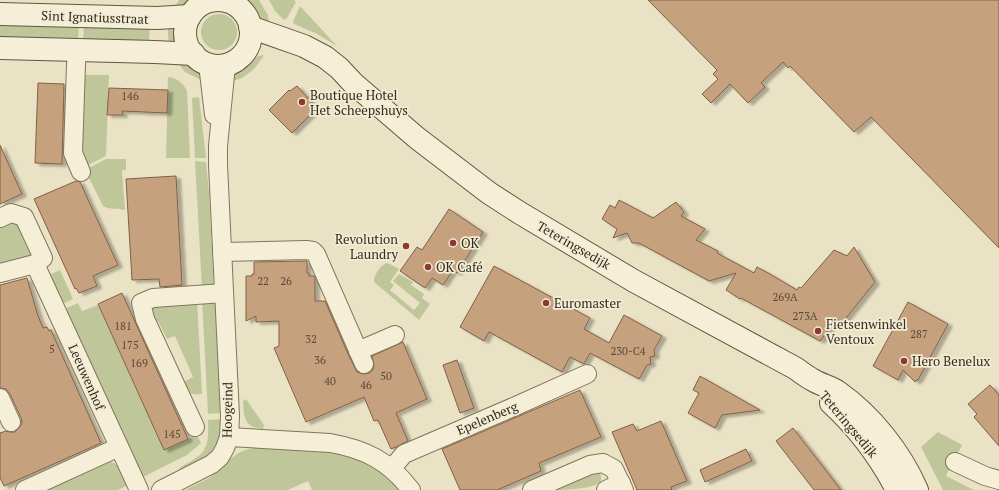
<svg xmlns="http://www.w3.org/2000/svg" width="999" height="490" font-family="'PT Serif',serif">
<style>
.green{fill:#bfc79a}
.building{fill:#c5a17e;stroke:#806145;filter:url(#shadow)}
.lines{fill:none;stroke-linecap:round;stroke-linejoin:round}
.street-casing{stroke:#83745d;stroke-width:20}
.secondary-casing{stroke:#655540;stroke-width:24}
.street{stroke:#f6efd7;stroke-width:18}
.secondary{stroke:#f6efd7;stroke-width:22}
.poi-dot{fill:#8d3832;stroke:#f2ecd4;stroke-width:1.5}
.labels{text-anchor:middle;stroke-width:3.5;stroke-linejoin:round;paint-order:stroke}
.number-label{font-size:11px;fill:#594837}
.street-label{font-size:13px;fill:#352b1f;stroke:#f2ecd4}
.poi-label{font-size:13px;fill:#352b1f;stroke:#f2ecd4;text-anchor:start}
</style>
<defs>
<filter id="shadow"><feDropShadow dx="4.5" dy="2.5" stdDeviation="1" flood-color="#0004"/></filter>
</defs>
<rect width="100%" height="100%" fill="#eae2c5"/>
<!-- green -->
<g class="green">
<path d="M179,0H195L185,9L171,13Z"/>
<path d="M241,0H259L268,15L270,30L257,19L251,10Z"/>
<path d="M269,0H294L296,2L287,18L284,20L275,11Z"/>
<path d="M300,6L337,46L315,33L294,24L293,22Z"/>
<circle cx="219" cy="32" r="18"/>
<path d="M0,19L79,21L78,45L0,43Z"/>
<path d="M84,21L150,23L149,47L83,45Z"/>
<path d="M168,23L178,25V43L170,47L168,37Z"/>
<path d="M264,55C256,69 246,78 230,82C236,66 247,58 264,55Z"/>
<path d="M174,58C190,63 197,65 203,81L185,72Z"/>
<path d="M81,75H109L106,156L84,167L80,158Z"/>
<path d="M168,77C177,78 183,83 187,91L190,158H166Z"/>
<path d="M199,97L206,158H195L192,98Z"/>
<path d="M106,159H126V170H122L125,210C117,208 110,210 103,206L85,170Z"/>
<path d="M195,161L206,162L209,193L214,287L202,288Z"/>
<path d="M8,220L18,224L33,255L0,266V224Z"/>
<path d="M386,263L390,264L399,269L390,282L394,285L390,290L414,310L420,303L393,281L399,274L413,282L411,285L424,294L422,298L430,304L419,320L374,282C373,276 380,266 386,263Z"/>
<path d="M60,270L73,299L60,305L47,276Z"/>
<path d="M215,299L220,399L222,402L223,413L208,414L202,300Z"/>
<path d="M197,301L202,394C190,395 188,393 181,383L193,377L175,336L167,339L158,321L154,322L151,311L155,305Z"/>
<path d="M78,303L82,311L98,305L164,450L197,435L201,443L187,455L139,479L62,310Z"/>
<path d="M246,399L264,425L263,429C244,427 244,418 243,401Z"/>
<path d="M223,419C221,449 209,456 186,470L179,468C206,453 209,451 208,420Z"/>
<path d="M938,432L962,445L957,455L952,453L947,464L950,467L946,476L974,490H943L921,447Z"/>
<path d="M263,446L342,452L374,465L401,490H312L308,481L288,490H185C194,485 205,481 213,475C233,458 234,450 263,446Z"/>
<path d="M110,461C121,465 123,475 128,485L118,490H41Z"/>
<path d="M596,470L601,475V482C589,490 563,490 546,490Z"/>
</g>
<!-- building -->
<g class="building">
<path d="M648,0H999V248L871,117L854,132L790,66L788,68L783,62L761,83L765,87L748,103L730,84L711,103L702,94L718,79L713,74L717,70Z"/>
<path d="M38,83L64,84L62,164L35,163Z"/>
<path d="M297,86L317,108L292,133L269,110L289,90L290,91Z"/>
<path d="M109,88L168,90L167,113L122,111L123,115H107Z"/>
<path d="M0,145L22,194L0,204Z"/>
<path d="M176,176L182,285L160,287L159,279L132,280L126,179Z"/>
<path d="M76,181L80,182L118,265L93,276L97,286L79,293L76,288L75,289L34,199Z"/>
<path d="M619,200L653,218L676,202L684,212L681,216L705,229L696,240L718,251L717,253L754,273L757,267L770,274L797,290L799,287L801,288L834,250L847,256L854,247L875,282L842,323L837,319L820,341L741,298L740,299L726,290L736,273L709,281L639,243H632L627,233L613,238L617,229L602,219L610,205L615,208Z"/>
<path d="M449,209L483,232L457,273L453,270L443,285L432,278L425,288L400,271L417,247L422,250Z"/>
<path d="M307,261V273H309V276H314L315,277V301H325L349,356L357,372L363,374L369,373L372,371L374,366L372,356L403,342L427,399L396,413L408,441L396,447L391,449L378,420L374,421L364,397L306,422L274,348L279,346V321L256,322V316L246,321V276H252V274H254V262Z"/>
<path d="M494,266L590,318L584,329L609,343L624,315L662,336L654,350L655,356L650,357L651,364L647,365L639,379L590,353L584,364L570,357L562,372L489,332L484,341L460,327Z"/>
<path d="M27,278L38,316L43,328L47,327L49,331L51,330L101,443L4,486L0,478V433L6,431L10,432H15L22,424L21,418L10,394L6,389L0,388V285Z"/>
<path d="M122,293L188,439L164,450L98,304Z"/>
<path d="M908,302L948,324L918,380H916L915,382L903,370L898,380L873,366Z"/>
<path d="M457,360L474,408L460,413L443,365Z"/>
<path d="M700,376L707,380L760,410L722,415L715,428L688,413L699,393L693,390Z"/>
<path d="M990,385L999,395V446L974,417L977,414L968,404Z"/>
<path d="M580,390L601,437L539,463L541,471L497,490H460L442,449Z"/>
<path d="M661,421L687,481L671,487L672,490H637L612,432L633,424L637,431Z"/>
<path d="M793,428L841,490H814L776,441Z"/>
<path d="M746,449L752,461L705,482L700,470Z"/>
</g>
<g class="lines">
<defs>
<g id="street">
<path d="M207,0V2"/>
<path d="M225,0V1"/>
<path d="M77,50L76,65L73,153L81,172"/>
<path d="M208,64L214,115"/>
<path d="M0,218L11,213L24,217L43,258L35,264L0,273"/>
<path d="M222,252L306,250L313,251L316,254L364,364"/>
<path d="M35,264L139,490"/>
<path d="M358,351L395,335"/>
<path d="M0,398L11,422"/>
<path d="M195,427L145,319L141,303L153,298L224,293"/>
<path d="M229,437L330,443C365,449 389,461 411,490"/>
<path d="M955,462L985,476L999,480"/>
<path d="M392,468L404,454L518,405L587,374"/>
<path d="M25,490L119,447"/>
<path d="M161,490L212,464L220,457L225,448L229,437L230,416L218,165V146L226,65"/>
<path d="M532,490L590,465L603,463L614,469L624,490"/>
<path d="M606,490L621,483"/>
</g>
<g id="secondary">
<circle cx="218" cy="33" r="33"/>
<path d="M0,14L157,18L190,16"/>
<path d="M250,27L304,46L325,57L339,68L353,83L417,138L489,193L520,213L634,281L795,368C801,372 807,377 813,380C821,385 831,387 838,392C872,416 901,453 917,490"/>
<path d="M0,48L155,52L194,54"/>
<path d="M831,403C858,428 880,457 897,490"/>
</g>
</defs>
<!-- street casing -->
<use href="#street" class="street-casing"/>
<!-- secondary casing -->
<use href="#secondary" class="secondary-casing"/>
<!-- street -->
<use href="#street" class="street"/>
<!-- secondary -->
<use href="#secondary" class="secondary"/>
</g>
<!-- markers -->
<g class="poi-dot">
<circle cx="302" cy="102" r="4"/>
<circle cx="453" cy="243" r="4"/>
<circle cx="406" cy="246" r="4"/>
<circle cx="428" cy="267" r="4"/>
<circle cx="546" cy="303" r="4"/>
<circle cx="818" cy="331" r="4"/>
<circle cx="904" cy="361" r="4"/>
</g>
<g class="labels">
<!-- number labels -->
<g class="number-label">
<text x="130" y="100">146</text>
<text x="263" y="285">22</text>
<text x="286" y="285">26</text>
<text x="785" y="301">269A</text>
<text x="805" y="320">273A</text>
<text x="123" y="330">181</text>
<text x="919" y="338">287</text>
<text x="311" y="343">32</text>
<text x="130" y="349">175</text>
<text x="52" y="353">5</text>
<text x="628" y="355">230-C4</text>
<text x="320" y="364">36</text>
<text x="139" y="367">169</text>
<text x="386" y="380">50</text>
<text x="330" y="385">40</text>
<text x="366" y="389">46</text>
<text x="172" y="438">145</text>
</g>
<!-- street labels -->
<g class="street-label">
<text transform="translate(95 17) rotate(2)" y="5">Sint Ignatiusstraat</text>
<text transform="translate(574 245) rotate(30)" y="5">Teteringsedijk</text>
<text transform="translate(87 377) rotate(66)" y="5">Leeuwenhof</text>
<text transform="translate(227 410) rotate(-89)" y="5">Hoogeind</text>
<text transform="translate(487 418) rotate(-23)" y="5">Epelenberg</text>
<text transform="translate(849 424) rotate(50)" y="5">Teteringsedijk</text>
</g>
<!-- poi labels -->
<g class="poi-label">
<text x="310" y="100">Boutique Hotel<tspan x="310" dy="15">Het Scheepshuys</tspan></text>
<text x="398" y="244" text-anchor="end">Revolution<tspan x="398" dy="15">Laundry</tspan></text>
<text x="461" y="248">OK</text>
<text x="436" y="272">OK Café</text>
<text x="554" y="308">Euromaster</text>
<text x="826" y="329">Fietsenwinkel<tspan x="826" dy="15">Ventoux</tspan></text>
<text x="912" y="366">Hero Benelux</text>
</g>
</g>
</svg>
